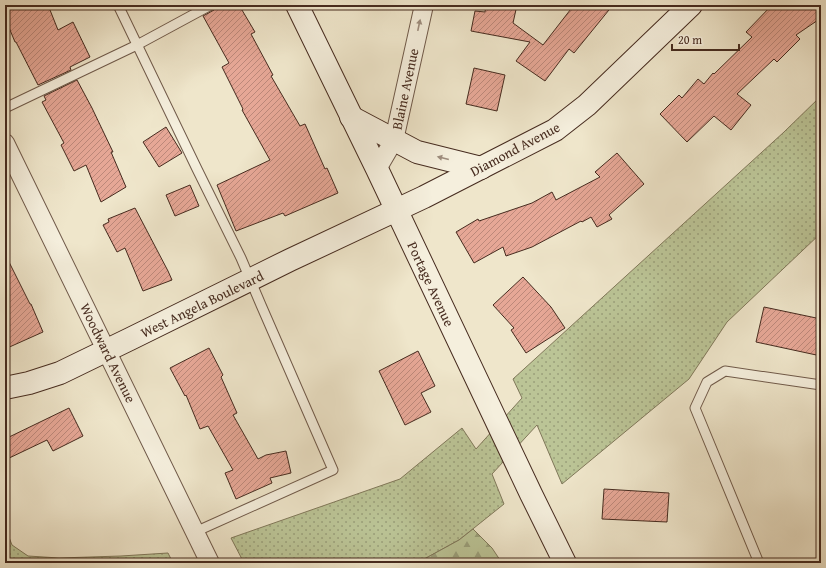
<svg xmlns="http://www.w3.org/2000/svg" width="826" height="568" font-family="'Gentium Book Plus',serif">
<style>
.grass{fill:url(#grass-dots);stroke:#80785a}
.forest{fill:url(#forest-firs);stroke:#80785a}
.building{fill:url(#building-hatch);stroke:#462b1f}
.lines{fill:none;stroke-linecap:round;stroke-linejoin:round}
.lane-casing{stroke:#705a4a;stroke-width:11}
.street-casing{stroke:#705a4a;stroke-width:20}
.secondary-casing{stroke:#462b1f;stroke-width:24}
.lane{stroke:#f5efdd;stroke-width:9}
.street{stroke:#f5efdd;stroke-width:18}
.secondary{stroke:#f5efdd;stroke-width:22}
.oneway{fill:#9e8d7e}
.labels{text-anchor:middle;stroke-width:3;stroke-linejoin:round;paint-order:stroke}
.street-label{font-size:14px;fill:#462b1f;stroke:#f5efdd}
</style>
<defs>
<pattern id="grass-dots" width="8" height="8" patternUnits="userSpaceOnUse"><rect width="8" height="8" fill="#bbc496"/><path d="M2 2h.1M6 6h.1" fill="none" stroke="#9a9f7a" stroke-width="1.8" stroke-linecap="round"/></pattern>
<pattern id="forest-firs" width="22" height="20" patternUnits="userSpaceOnUse"><rect width="22" height="20" fill="#bbc496"/><path d="M5 1l3.5 6h-7zM16 11l3.5 6h-7z" fill="#9a9f7a"/></pattern>
<pattern id="building-hatch" width="6" height="6" patternUnits="userSpaceOnUse"><rect width="6" height="6" fill="#e6a796"/><path d="M-1 1l2-2M0 6l6-6M5 7l2-2" fill="none" stroke="#bc887a"/></pattern>
</defs>
<rect width="100%" height="100%" fill="#efe6cb"/>
<filter id="stains"><feTurbulence type="fractalNoise" baseFrequency=".005" numOctaves="4"/><feColorMatrix values="0 0 0 0 .2 0 0 0 0 .09 0 0 0 0 .02 0 0 0 .5 -.17"/></filter>
<radialGradient id="worn" r=".72"><stop offset=".6" stop-color="#630" stop-opacity="0"/><stop offset="1" stop-color="#630" stop-opacity=".3"/></radialGradient>
<!-- grass -->
<g class="grass">
<path d="M821,96V233L727,322L689,379L562,484L537,425L492,474L504,504L459,540L417,563H244L231,538L400,479L462,428L476,449L522,398L513,379L784,132Z"/>
<path d="M5,527L12,545L28,556L59,558L121,556L168,553L173,563H5Z"/>
</g>
<!-- forest -->
<path class="forest" d="M473,529L492,548L502,563H417L459,540Z"/>
<!-- building -->
<g class="building">
<path d="M18,5H48L58,30L73,22L90,57L70,67L71,70L38,85L16,42H15L5,18V10Z"/>
<path d="M217,5H239L255,32L251,34L273,75L271,76L300,126L305,124L325,169L327,168L338,193L285,216L283,213L236,231L217,185L270,160L242,110L243,109L222,67L229,63L203,16L214,10L216,8Z"/>
<path d="M486,5H517L513,23L543,45L574,5H613L574,53L569,49L545,81L516,61L530,42L471,31L475,11L485,12Z"/>
<path d="M772,5H821V18L796,35L800,39L777,62L774,59L737,94L751,105L731,130L714,116L687,142L660,114L679,95L682,98L698,79L704,84L713,73L714,74L752,37L746,32Z"/>
<path d="M474,68L505,75L497,111L466,104Z"/>
<path d="M77,80L92,108L113,152H111L126,187L101,202L86,165L74,171L61,145L64,143L42,102L46,100L44,96Z"/>
<path d="M166,127L182,153L159,167L143,142Z"/>
<path d="M617,153L644,184L609,215L612,219L597,227L591,217L582,222L581,221L532,247L506,256L503,247L474,263L456,232L478,219L479,221L532,203L552,192L556,200L600,177L595,172Z"/>
<path d="M190,185L199,206L175,216L166,195Z"/>
<path d="M135,208L168,271L172,280L143,291L125,248L117,252L103,225L109,222L108,219Z"/>
<path d="M5,254L30,304H31L43,332L5,349Z"/>
<path d="M523,277L551,307L565,328L526,353L511,330L514,328L493,305Z"/>
<path d="M764,307L821,319V356L756,342Z"/>
<path d="M209,348L223,375L221,377L237,413L233,415L258,459L266,455L286,451L291,473L270,478L272,483L236,499L225,473L233,470L208,426L200,429L186,395L185,396L170,368Z"/>
<path d="M418,351L435,386L421,393L431,412L405,425L379,371Z"/>
<path d="M69,408L83,436L53,451L47,440L5,460V439Z"/>
<path d="M604,489L669,493L667,522L602,519Z"/>
</g>
<g class="lines">
<defs>
<g id="lane">
<path d="M118,5L197,169L241,258L261,305L333,470L195,532"/>
<path d="M5,108L137,45L211,5"/>
<path d="M759,563L695,408L707,382L725,371L821,385"/>
</g>
<g id="street">
<path d="M5,143L210,563"/>
<path d="M377,169L394,140L424,5"/>
</g>
<g id="secondary">
<path d="M297,5L377,169L531,494L565,563"/>
<path d="M351,117L417,152L481,168"/>
<path d="M5,388L29,383L60,373L130,339L290,260L424,197L555,130L587,105L691,5"/>
</g>
</defs>
<!-- lane casing -->
<use href="#lane" class="lane-casing"/>
<!-- street casing -->
<use href="#street" class="street-casing"/>
<!-- secondary casing -->
<use href="#secondary" class="secondary-casing"/>
<!-- lane -->
<use href="#lane" class="lane"/>
<!-- street -->
<use href="#street" class="street"/>
<!-- secondary -->
<use href="#secondary" class="secondary"/>
</g>
<!-- one-way arrows -->
<defs><path id="oneway-solid" d="M-6-.8H1V-3.2L6.5 0L1 3.2V.8H-6Z"/></defs>
<g class="oneway">
<use href="#oneway-solid" transform="translate(419 25) rotate(-78)"/>
<use href="#oneway-solid" transform="translate(443 158) rotate(-166)"/>
</g>
<g class="labels">
<!-- street labels -->
<g class="street-label">
<text transform="translate(405 89) rotate(-78)" y="5">Blaine Avenue</text>
<text transform="translate(515 149) rotate(-28)" y="5">Diamond Avenue</text>
<text transform="translate(431 284) rotate(65)" y="5">Portage Avenue</text>
<text transform="translate(202 304) rotate(-26)" y="5">West Angela Boulevard</text>
<text transform="translate(108 353) rotate(64)" y="5">Woodward Avenue</text>
</g>
</g>
<!-- margin -->
<rect width="826" height="568" fill="none" stroke="#efe6cb" stroke-width="20"/>
<rect x="6" y="6" width="814" height="556" fill="none" stroke="#462b1f" stroke-width="2"/>
<rect x="10" y="10" width="806" height="548" fill="none" stroke="#462b1f"/>
<!-- scale -->
<path d="M672 44v6h67v-6" fill="none" stroke="#462b1f" stroke-width="2"/>
<text x="678" y="44" font-size="12" fill="#462b1f" stroke="#f5efdd" stroke-width="3" paint-order="stroke">20 m</text>
<rect width="100%" height="100%" filter="url(#stains)"/>
<rect width="100%" height="100%" fill="url(#worn)"/>
</svg>
